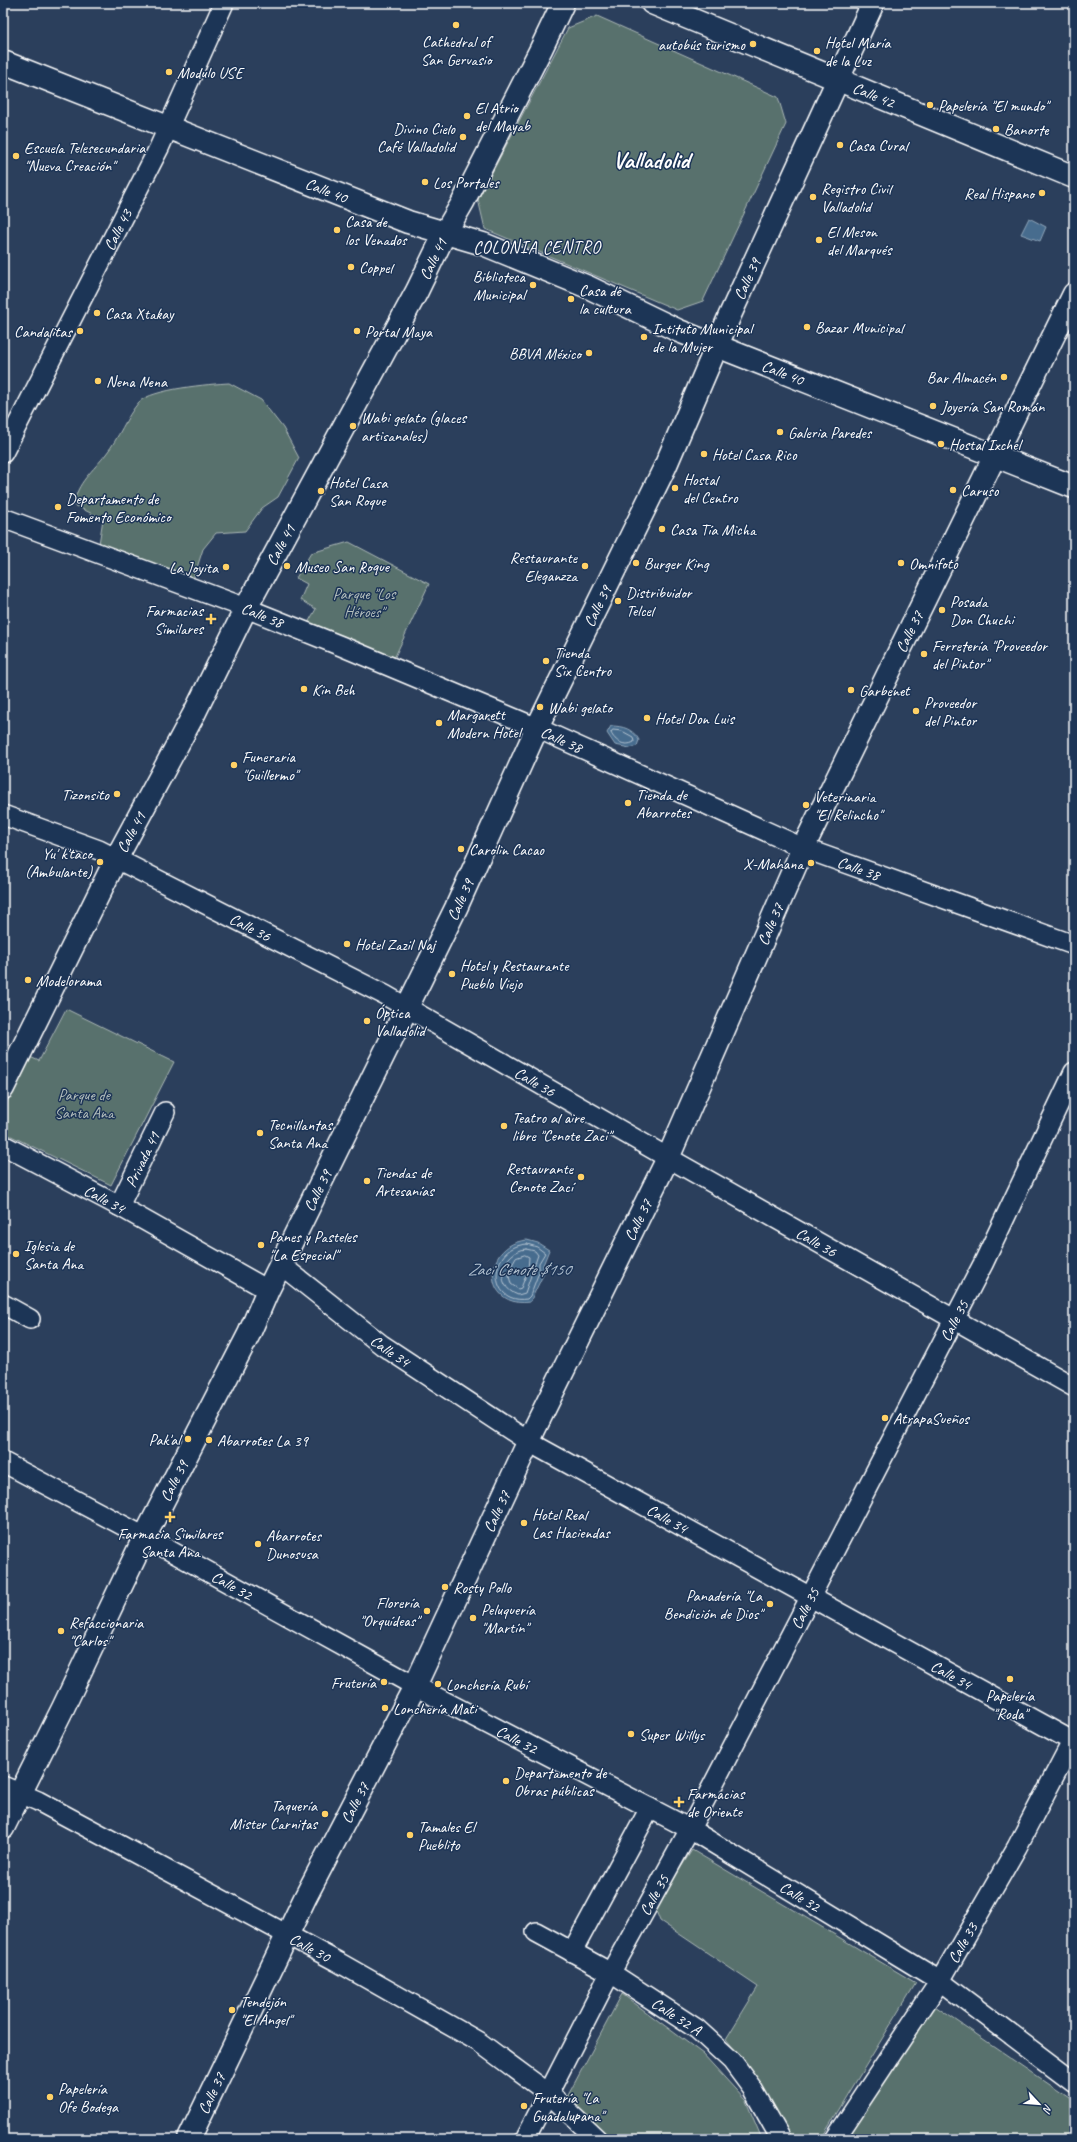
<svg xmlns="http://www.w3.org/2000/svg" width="1077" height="2142" font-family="Caveat,sans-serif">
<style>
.green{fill:#58716d;stroke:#acb8b6}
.water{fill:#476c8e;stroke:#91a7bb}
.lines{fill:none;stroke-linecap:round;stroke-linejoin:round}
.shore{stroke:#b5c4d2;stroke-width:1}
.street-casing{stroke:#fff;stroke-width:22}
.secondary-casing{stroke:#fff;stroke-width:25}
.street{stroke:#1d3557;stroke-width:19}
.secondary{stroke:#1d3557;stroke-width:22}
.poi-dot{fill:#ffd166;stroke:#1d3557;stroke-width:1.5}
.labels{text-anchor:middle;stroke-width:3;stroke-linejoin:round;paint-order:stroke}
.poi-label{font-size:16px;fill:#fff;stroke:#1d3557;text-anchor:start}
.street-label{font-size:16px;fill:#fff;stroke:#1d3557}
.park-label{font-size:16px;fill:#b4bfbd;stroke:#1d3557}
.neighbourhood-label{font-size:17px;letter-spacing:1px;fill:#fff;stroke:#1d3557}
.water-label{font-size:17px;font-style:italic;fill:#b5c4d2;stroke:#1d3557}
.town-label{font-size:24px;font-weight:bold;fill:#fff;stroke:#1d3557}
</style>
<rect width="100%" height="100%" fill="#2b3f5c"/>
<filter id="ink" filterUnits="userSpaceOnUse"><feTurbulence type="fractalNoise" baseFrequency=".025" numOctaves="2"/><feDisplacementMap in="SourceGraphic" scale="8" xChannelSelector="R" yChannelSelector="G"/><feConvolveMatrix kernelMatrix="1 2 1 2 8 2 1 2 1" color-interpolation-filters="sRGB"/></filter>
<g filter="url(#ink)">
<!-- green -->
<g class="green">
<path d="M597,16L778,97L786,124L703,301L677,310L485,229L478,199L568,28Z"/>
<path d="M229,383L261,400L283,428L299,458L278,497L262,508L245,531L216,533L203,549L193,580L99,544L103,519L74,505C76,483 94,470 106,454C119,438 126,417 139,402C152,389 210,384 229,383Z"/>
<path d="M349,542L429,584L391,665L305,628L316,609L300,600L307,584L296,578L311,553Z"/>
<path d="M66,1009L174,1062L111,1185L3,1132V1110L30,1057L39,1061Z"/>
<path d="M692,1850L916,1983L821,2139H788C774,2099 752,2071 726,2039L758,1987L660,1921L655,1908Z"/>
<path d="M622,1994L703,2054L746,2101L762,2139H608L565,2101Z"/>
<path d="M932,2004L1074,2101V2139H846Z"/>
</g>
<!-- water -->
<g class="water">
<path d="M1029,218L1046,227L1040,241L1021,234Z"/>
<path d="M611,726C623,726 633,729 639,740L637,746L630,748L615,745L607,733Z"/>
<path d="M527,1240L538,1243L549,1250L543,1265L544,1273L530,1302C481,1309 482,1244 527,1240Z"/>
</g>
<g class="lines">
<!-- shore -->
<g class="shore">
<path d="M613,730L622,731L633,737L634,742C625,747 615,742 611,733Z"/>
<path d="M527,1244L537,1247L545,1253L539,1263V1272L530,1296L527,1299C486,1305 488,1246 527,1244Z"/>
<path d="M526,1249L535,1251L538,1255L525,1293L518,1295C492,1286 502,1251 526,1249Z"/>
<path d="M525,1255L529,1257L528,1270L521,1288L518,1289L511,1284L508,1272L516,1258Z"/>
</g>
<defs>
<g id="street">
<path id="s1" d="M3,453L159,148L224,3"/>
<path id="s2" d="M3,518L246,608L341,646L537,728L803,848L1074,945"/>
<path id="s3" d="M3,815L99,850L385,995L658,1152L1074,1387"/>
<path id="s4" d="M3,1145L119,1206L268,1290"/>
<path id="s5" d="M119,1206L165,1112"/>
<path id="s6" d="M280,1267L286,1269L382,1345L529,1442L1074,1742"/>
<path d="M3,1304L30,1319"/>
<path id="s7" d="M3,1462L158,1544L415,1686L690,1829L940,1981L1074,2082"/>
<path id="s8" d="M3,1786L38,1801L338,1962L479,2042L548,2093L597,2139"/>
<path id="s9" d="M536,1932L611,1973L697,2029L732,2061L752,2088L781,2139"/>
<path d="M572,1952L650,1808"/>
<path id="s10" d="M525,2139L606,1981L690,1829L983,1264L1074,1072"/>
<path id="s11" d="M835,2139L940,1981L1017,1847L1074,1738"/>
</g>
<g id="secondary">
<path id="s12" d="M652,3L1074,177"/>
<path id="s13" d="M3,62L408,222L483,244L588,287L679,331L1074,487"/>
<path id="s14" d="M3,1088L116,859L195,712L246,608L417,291L445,233L463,202L541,49L563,3"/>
<path id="s15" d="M3,1828L63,1708L144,1538L249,1334L268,1290L456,908L537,728L665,467L730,315L873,3"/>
<path id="s16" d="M189,2139L305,1898L415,1686L534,1430L668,1158L803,848L1074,294"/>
</g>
</defs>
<!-- street casing -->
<use href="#street" class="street-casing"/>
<!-- secondary casing -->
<use href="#secondary" class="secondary-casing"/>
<!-- street -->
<use href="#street" class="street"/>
<!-- secondary -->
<use href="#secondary" class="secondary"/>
</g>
</g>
<!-- markers -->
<g class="poi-dot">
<circle cx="456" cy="25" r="4"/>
<circle cx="753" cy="44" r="4"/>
<circle cx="817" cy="51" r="4"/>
<circle cx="169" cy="72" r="4"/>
<circle cx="930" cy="105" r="4"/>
<circle cx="467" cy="116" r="4"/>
<circle cx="996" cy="129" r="4"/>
<circle cx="463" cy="137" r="4"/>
<circle cx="840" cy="145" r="4"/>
<circle cx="16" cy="156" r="4"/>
<circle cx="425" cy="182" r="4"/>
<circle cx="1042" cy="193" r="4"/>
<circle cx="813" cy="197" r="4"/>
<circle cx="337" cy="230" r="4"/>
<circle cx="819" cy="240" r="4"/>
<circle cx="351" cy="267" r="4"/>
<circle cx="533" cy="285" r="4"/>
<circle cx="571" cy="299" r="4"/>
<circle cx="97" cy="313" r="4"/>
<circle cx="807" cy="327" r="4"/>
<circle cx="80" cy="331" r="4"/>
<circle cx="357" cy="331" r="4"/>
<circle cx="644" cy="337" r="4"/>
<circle cx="589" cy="353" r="4"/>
<circle cx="1004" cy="377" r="4"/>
<circle cx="98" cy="381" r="4"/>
<circle cx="933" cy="406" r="4"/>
<circle cx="353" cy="426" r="4"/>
<circle cx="780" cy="432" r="4"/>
<circle cx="941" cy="444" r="4"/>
<circle cx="704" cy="454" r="4"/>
<circle cx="675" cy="488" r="4"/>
<circle cx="953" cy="490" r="4"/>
<circle cx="321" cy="491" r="4"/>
<circle cx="58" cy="507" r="4"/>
<circle cx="662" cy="529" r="4"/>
<circle cx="636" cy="563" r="4"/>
<circle cx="901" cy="563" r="4"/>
<circle cx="287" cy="566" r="4"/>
<circle cx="585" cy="566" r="4"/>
<circle cx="226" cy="567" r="4"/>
<circle cx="618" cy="601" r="4"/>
<circle cx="942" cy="610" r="4"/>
<path d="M209 613h4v4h4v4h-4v4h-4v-4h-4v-4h4z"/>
<circle cx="924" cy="654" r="4"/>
<circle cx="546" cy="661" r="4"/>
<circle cx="304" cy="689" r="4"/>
<circle cx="851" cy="690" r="4"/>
<circle cx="540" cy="707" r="4"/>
<circle cx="916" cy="711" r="4"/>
<circle cx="647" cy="718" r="4"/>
<circle cx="439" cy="723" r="4"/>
<circle cx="234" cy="765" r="4"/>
<circle cx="117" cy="794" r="4"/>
<circle cx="628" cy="803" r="4"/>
<circle cx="806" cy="805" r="4"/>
<circle cx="461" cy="849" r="4"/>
<circle cx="100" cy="862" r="4"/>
<circle cx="811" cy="863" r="4"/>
<circle cx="347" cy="944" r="4"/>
<circle cx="452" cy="974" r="4"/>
<circle cx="28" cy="980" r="4"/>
<circle cx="367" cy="1021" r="4"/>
<circle cx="504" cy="1126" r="4"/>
<circle cx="260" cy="1133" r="4"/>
<circle cx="581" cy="1177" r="4"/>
<circle cx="367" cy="1181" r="4"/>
<circle cx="261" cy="1245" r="4"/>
<circle cx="16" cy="1254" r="4"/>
<circle cx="885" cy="1418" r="4"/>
<circle cx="188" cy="1439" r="4"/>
<circle cx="209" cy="1440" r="4"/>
<path d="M168 1511h4v4h4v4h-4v4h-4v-4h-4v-4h4z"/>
<circle cx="524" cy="1523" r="4"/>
<circle cx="258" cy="1544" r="4"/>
<circle cx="445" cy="1587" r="4"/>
<circle cx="770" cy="1604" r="4"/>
<circle cx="427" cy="1611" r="4"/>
<circle cx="473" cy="1618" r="4"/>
<circle cx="61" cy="1631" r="4"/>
<circle cx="1010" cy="1679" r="4"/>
<circle cx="384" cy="1682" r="4"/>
<circle cx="438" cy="1684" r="4"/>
<circle cx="385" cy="1708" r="4"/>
<circle cx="631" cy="1734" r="4"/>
<circle cx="506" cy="1781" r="4"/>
<path d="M677 1796h4v4h4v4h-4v4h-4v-4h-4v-4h4z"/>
<circle cx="325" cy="1814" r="4"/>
<circle cx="410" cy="1835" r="4"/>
<circle cx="232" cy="2010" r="4"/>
<circle cx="50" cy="2097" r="4"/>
<circle cx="524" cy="2106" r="4"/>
</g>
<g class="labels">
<!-- poi labels -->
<g class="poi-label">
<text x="456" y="47" text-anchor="middle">Cathedral of<tspan x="456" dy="18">San Gervasio</tspan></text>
<text x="825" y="48">Hotel María<tspan x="825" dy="18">de la Luz</tspan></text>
<text x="745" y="50" text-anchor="end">autobús turismo</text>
<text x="177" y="78">Modulo USE</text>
<text x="938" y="111">Papelería "El mundo"</text>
<text x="475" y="113">El Atrio<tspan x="475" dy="18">del Mayab</tspan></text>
<text x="455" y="134" text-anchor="end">Divino Cielo<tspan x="455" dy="18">Café Valladolid</tspan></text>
<text x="1004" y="135">Banorte</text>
<text x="848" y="151">Casa Cural</text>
<text x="24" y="153">Escuela Telesecundaria<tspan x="24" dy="18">"Nueva Creación"</tspan></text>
<text x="433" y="188">Los Portales</text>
<text x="821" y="194">Registro Civil<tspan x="821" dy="18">Valladolid</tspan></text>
<text x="1034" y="199" text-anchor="end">Real Hispano</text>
<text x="345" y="227">Casa de<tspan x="345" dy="18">los Venados</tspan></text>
<text x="827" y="237">El Meson<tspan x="827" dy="18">del Marqués</tspan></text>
<text x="359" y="273">Coppel</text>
<text x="525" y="282" text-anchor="end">Biblioteca<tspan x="525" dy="18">Municipal</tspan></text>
<text x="579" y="296">Casa de<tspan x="579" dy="18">la cultura</tspan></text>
<text x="105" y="319">Casa Xtakay</text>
<text x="815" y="333">Bazar Municipal</text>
<text x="652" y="334">Intituto Municipal<tspan x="652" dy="18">de la Mujer</tspan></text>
<text x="72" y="337" text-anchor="end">Candalitas</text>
<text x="365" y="337">Portal Maya</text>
<text x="581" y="359" text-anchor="end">BBVA México</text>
<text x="996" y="383" text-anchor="end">Bar Almacén</text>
<text x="106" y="387">Nena Nena</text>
<text x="941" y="412">Joyería San Román</text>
<text x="361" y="423">Wabi gelato (glaces<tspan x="361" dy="18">artisanales)</tspan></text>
<text x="788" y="438">Galeria Paredes</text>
<text x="949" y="450">Hostal Ixchel</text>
<text x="712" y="460">Hotel Casa Rico</text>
<text x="683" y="485">Hostal<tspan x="683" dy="18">del Centro</tspan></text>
<text x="329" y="488">Hotel Casa<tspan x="329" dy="18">San Roque</tspan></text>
<text x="961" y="496">Caruso</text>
<text x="66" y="504">Departamento de<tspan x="66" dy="18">Fomento Económico</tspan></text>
<text x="670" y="535">Casa Tía Micha</text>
<text x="577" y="563" text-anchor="end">Restaurante<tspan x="577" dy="18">Eleganzza</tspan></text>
<text x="644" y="569">Burger King</text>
<text x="909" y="569">Omnifoto</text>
<text x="295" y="572">Museo San Roque</text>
<text x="218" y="573" text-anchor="end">La Joyita</text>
<text x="626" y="598">Distribuidor<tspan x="626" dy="18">Telcel</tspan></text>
<text x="950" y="607">Posada<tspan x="950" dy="18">Don Chuchi</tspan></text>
<text x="203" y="616" text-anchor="end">Farmacias<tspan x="203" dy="18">Similares</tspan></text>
<text x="932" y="651">Ferretería "Proveedor<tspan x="932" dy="18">del Pintor"</tspan></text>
<text x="554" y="658">Tienda<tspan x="554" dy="18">Six Centro</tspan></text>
<text x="312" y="695">Kin Beh</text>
<text x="859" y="696">Garbenet</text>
<text x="924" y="708">Proveedor<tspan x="924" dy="18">del Pintor</tspan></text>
<text x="548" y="713">Wabi gelato</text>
<text x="447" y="720">Margarett<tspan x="447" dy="18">Modern Hotel</tspan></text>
<text x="655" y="724">Hotel Don Luis</text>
<text x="242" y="762">Funeraria<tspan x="242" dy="18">"Guillermo"</tspan></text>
<text x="109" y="800" text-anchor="end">Tizonsito</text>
<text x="636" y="800">Tienda de<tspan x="636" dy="18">Abarrotes</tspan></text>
<text x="814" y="802">Veterinaria<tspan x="814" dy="18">"El Relincho"</tspan></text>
<text x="469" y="855">Carolin Cacao</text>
<text x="92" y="859" text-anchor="end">Yu' k'taco<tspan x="92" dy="18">(Ambulante)</tspan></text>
<text x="803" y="869" text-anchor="end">X-Mahana</text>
<text x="355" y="950">Hotel Zazil Naj</text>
<text x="460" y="971">Hotel y Restaurante<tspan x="460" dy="18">Pueblo Viejo</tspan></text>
<text x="36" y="986">Modelorama</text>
<text x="375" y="1018">Óptica<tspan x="375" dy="18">Valladolid</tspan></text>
<text x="512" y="1123">Teatro al aire<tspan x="512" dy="18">libre "Cenote Zaci"</tspan></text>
<text x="268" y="1130">Tecnillantas<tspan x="268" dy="18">Santa Ana</tspan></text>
<text x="573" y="1174" text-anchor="end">Restaurante<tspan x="573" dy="18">Cenote Zací</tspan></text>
<text x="375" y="1178">Tiendas de<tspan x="375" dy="18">Artesanías</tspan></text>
<text x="269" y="1242">Panes y Pasteles<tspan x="269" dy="18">"La Especial"</tspan></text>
<text x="24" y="1251">Iglesia de<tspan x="24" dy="18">Santa Ana</tspan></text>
<text x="893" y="1424">AtrapaSueños</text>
<text x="180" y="1445" text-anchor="end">Pak'al</text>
<text x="217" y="1446">Abarrotes La 39</text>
<text x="532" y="1520">Hotel Real<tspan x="532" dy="18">Las Haciendas</tspan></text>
<text x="170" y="1539" text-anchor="middle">Farmacia Similares<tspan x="170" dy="18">Santa Ana</tspan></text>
<text x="266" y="1541">Abarrotes<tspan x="266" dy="18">Dunosusa</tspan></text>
<text x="453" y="1593">Rosty Pollo</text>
<text x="762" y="1601" text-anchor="end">Panadería "La<tspan x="762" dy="18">Bendición de Dios"</tspan></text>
<text x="419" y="1608" text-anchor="end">Florería<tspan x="419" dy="18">"Orquídeas"</tspan></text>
<text x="481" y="1615">Peluquería<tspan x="481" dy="18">"Martín"</tspan></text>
<text x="69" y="1628">Refaccionaria<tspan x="69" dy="18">"Carlos"</tspan></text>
<text x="376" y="1688" text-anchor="end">Frutería</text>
<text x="446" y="1690">Lonchería Rubí</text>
<text x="1010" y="1701" text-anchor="middle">Papelería<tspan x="1010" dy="18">"Roda"</tspan></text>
<text x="393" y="1714">Lonchería Mati</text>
<text x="639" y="1740">Super Willys</text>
<text x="514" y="1778">Departamento de<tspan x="514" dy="18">Obras públicas</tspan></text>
<text x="687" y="1799">Farmacias<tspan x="687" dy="18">de Oriente</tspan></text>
<text x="317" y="1811" text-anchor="end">Taquería<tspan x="317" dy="18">Mister Carnitas</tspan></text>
<text x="418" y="1832">Tamales El<tspan x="418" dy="18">Pueblito</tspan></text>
<text x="240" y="2007">Tendejón<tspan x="240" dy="18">"El Ángel"</tspan></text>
<text x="58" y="2094">Papelería<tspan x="58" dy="18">Ofe Bodega</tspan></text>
<text x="532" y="2103">Frutería "La<tspan x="532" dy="18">Guadalupana"</tspan></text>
</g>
<!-- street labels -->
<g class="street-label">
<text dy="6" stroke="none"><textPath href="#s12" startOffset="240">Calle 42</textPath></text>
<text dy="6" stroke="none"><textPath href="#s13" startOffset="348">Calle 40</textPath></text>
<text dy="6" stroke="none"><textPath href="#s1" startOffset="251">Calle 43</textPath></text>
<text dy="6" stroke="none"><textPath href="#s14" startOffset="934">Calle 41</textPath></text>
<text dy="6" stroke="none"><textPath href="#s15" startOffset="1719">Calle 39</textPath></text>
<text dy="6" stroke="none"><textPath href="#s13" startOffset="840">Calle 40</textPath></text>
<text dy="6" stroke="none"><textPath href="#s14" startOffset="610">Calle 41</textPath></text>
<text dy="6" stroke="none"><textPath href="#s15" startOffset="1359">Calle 39</textPath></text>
<text dy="6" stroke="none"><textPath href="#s2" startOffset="277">Calle 38</textPath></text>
<text dy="6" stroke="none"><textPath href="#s16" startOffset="1671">Calle 37</textPath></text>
<text dy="6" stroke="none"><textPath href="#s2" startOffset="601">Calle 38</textPath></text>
<text dy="6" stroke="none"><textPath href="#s14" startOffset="286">Calle 41</textPath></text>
<text dy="6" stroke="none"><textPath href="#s2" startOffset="925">Calle 38</textPath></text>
<text dy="6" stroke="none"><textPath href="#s15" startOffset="1035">Calle 39</textPath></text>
<text dy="6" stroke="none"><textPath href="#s16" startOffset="1347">Calle 37</textPath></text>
<text dy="6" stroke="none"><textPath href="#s3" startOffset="272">Calle 36</textPath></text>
<text dy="6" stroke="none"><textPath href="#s3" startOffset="596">Calle 36</textPath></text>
<text dy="6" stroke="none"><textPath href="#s5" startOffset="52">Privada 41</textPath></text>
<text dy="6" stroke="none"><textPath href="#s15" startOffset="711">Calle 39</textPath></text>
<text dy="6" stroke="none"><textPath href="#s4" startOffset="115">Calle 34</textPath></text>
<text dy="6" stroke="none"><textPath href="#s16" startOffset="1023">Calle 37</textPath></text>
<text dy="6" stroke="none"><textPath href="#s3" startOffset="920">Calle 36</textPath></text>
<text dy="6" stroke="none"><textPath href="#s10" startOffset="924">Calle 35</textPath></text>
<text dy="6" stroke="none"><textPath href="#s6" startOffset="139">Calle 34</textPath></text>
<text dy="6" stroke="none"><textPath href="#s15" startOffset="387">Calle 39</textPath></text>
<text dy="6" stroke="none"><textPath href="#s16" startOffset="699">Calle 37</textPath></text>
<text dy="6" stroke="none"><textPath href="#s6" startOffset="463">Calle 34</textPath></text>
<text dy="6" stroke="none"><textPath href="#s7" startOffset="260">Calle 32</textPath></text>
<text dy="6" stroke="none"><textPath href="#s10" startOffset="600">Calle 35</textPath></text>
<text dy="6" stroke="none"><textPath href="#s6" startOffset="787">Calle 34</textPath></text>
<text dy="6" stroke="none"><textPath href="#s7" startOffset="584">Calle 32</textPath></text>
<text dy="6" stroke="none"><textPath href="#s16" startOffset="375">Calle 37</textPath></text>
<text dy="6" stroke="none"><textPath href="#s10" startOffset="276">Calle 35</textPath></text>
<text dy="6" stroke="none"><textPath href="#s7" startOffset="908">Calle 32</textPath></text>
<text dy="6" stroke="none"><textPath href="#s11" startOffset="234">Calle 33</textPath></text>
<text dy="6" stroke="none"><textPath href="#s8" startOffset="347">Calle 30</textPath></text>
<text dy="6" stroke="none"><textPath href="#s9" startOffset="164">Calle 32 A</textPath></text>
<text dy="6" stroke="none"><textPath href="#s16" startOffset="51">Calle 37</textPath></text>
</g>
<!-- park labels -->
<g class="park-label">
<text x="364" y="599">Parque "Los<tspan x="364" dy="18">Héroes"</tspan></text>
<text x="84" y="1100">Parque de<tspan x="84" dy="18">Santa Ana</tspan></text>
</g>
<!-- neighbourhood labels -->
<g class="neighbourhood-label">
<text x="537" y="253">COLONIA CENTRO</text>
</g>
<!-- water labels -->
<g class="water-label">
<text x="519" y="1275">Zaci Cenote $150</text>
</g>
<!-- town labels -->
<g class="town-label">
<text x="651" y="168">Valladolid</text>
</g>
</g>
<!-- margin -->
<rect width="1077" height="2142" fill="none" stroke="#1d3557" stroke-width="16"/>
<rect x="8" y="8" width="1061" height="2126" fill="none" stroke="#fff" stroke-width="1.5" filter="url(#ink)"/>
<!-- north arrow -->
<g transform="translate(1039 2104) rotate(116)" stroke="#1d3557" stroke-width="3" paint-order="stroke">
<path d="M0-3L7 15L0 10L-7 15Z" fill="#ffffff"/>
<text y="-6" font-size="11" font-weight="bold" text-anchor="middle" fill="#ffffff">N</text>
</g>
</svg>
